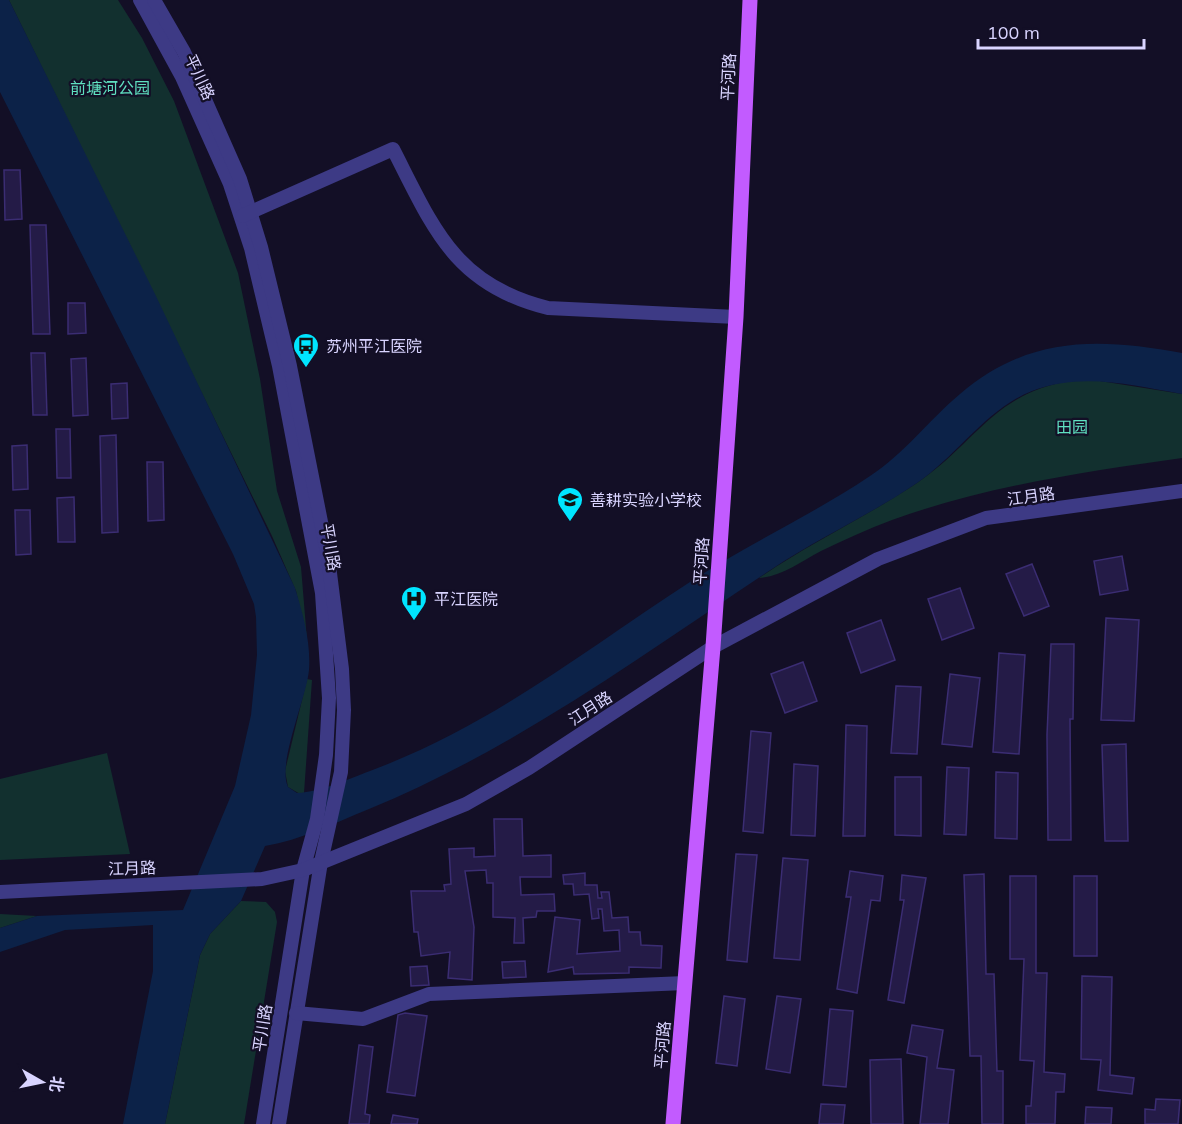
<svg xmlns="http://www.w3.org/2000/svg" width="1182" height="1124" font-family="Mulish,'Noto Sans SC',sans-serif">
<style>
.green{fill:#12302f}
.water{fill:#0c2248}
.building{fill:#241b47;stroke:#3b2d73;stroke-width:1.5}
.lines{fill:none;stroke-linecap:round;stroke-linejoin:round}
.minor{stroke:#3d3a85;stroke-width:14}
.major{stroke:#c25bff;stroke-width:15}
.labels{text-anchor:middle;stroke-width:4.5;stroke-linejoin:round;paint-order:stroke}
.street-label{font-size:16px;fill:#d9d4ff;stroke:#130f26}
.park-label{font-size:16px;fill:#5fe0c0;stroke:#130f26}
.poi-label{font-size:16px;fill:#d9d4ff;stroke:#130f26;text-anchor:start}
</style>
<rect width="100%" height="100%" fill="#130f26"/>
<!-- green -->
<g class="green">
<path d="M9,0H118L142,38L174,101L238,273L260,379L277,491L301,567L307,640L296,591L272,536Z"/>
<path d="M1070,381H1100L1182,394V458C1084,472 986,486 892,520C868,529 844,540 821,551C800,562 783,576 759,578C810,543 866,517 917,483C975,444 994,393 1070,381Z"/>
<path d="M307,679L312,680L304,793L300,794L288,787L285,771Z"/>
<path d="M107,753L130,854L0,860V779Z"/>
<path d="M241,901L266,902L275,912L277,922L244,1124H165L200,955L210,934Z"/>
<path d="M0,914L37,916L0,928Z"/>
</g>
<!-- water -->
<path class="water" d="M0,0H9L155,294L295,588C303,614 311,642 309,670C306,700 277,763 288,787L297,793C321,792 348,779 370,771C493,725 582,652 690,582C748,544 812,515 870,476C904,454 929,420 960,394C1029,335 1099,338 1182,353V394C1132,385 1081,372 1032,391C986,409 957,456 917,483C870,515 818,538 772,569C641,656 515,749 369,809C335,823 301,840 265,846L241,901L210,934L200,955L165,1124H123L153,971V925L65,930L0,952V928L37,916L183,910L235,786L251,715L257,655L256,617L254,604L233,554L0,92Z"/>
<!-- building -->
<g class="building">
<path d="M4,170H20L22,219L5,220Z"/>
<path d="M30,225H46L50,334H33Z"/>
<path d="M68,303H85L86,333L68,334Z"/>
<path d="M31,353H45L47,415H33Z"/>
<path d="M86,358L88,415L73,416L71,359Z"/>
<path d="M127,383L128,418L112,419L111,384Z"/>
<path d="M56,429H70L71,478H57Z"/>
<path d="M116,435L118,532L102,533L100,436Z"/>
<path d="M27,445L28,489L13,490L12,446Z"/>
<path d="M147,462H163L164,520L148,521Z"/>
<path d="M74,497L75,542H58L57,498Z"/>
<path d="M15,510H30L31,554L16,555Z"/>
<path d="M1122,556L1128,590L1100,595L1094,561Z"/>
<path d="M1032,564L1049,606L1024,616L1006,574Z"/>
<path d="M960,588L974,628L942,640L928,599Z"/>
<path d="M1106,618L1139,620L1134,721L1101,720Z"/>
<path d="M881,620L895,660L861,673L847,633Z"/>
<path d="M1051,644H1074L1073,719H1070L1071,840H1048L1047,735Z"/>
<path d="M999,653L1025,655L1019,754L993,752Z"/>
<path d="M803,662L817,701L785,713L771,674Z"/>
<path d="M950,674L980,678L972,747L942,744Z"/>
<path d="M896,686L921,687L917,754L891,753Z"/>
<path d="M846,725L867,726L865,836H843Z"/>
<path d="M751,731L771,733L763,833L743,831Z"/>
<path d="M1126,744L1128,841H1105L1102,745Z"/>
<path d="M794,764L818,766L815,836L791,835Z"/>
<path d="M947,767L969,768L966,835L944,834Z"/>
<path d="M996,772L1018,773L1017,839L995,838Z"/>
<path d="M895,777H921V836L895,835Z"/>
<path d="M494,819H522L523,856L551,855V877H520L521,895L554,894L555,911H537L536,917L523,918L524,943H514L515,918L493,917V883H487L486,870L465,871L474,927L472,980L448,978L450,952L421,956L418,932H414L411,891H445L444,885L451,884L449,849L474,848V857L495,856Z"/>
<path d="M736,854L757,855L747,962L727,960Z"/>
<path d="M783,858L808,860L800,960L774,958Z"/>
<path d="M850,871L883,876L880,901L871,900L857,993L837,989L851,897H846Z"/>
<path d="M585,873V885H597L598,898H602L601,892H609L612,918L628,917L629,932H640L641,945L662,946L661,968L629,967V973L574,974L573,967L548,972L555,917L580,920L577,954L620,951L619,930L604,931L602,909H598L599,918L592,919L589,894L574,895L573,884H564L563,875Z"/>
<path d="M984,874L986,974H994L997,1071H1003V1124H982L981,1056H970L964,875Z"/>
<path d="M902,875L926,878L904,1003L888,1000L904,900H900Z"/>
<path d="M1010,876H1036V973H1047L1044,1072L1065,1074L1064,1092H1056L1055,1124H1026V1106H1031L1034,1061L1020,1060L1024,959H1010Z"/>
<rect x="1074" y="876" width="23" height="80"/>
<path d="M525,961L526,977L503,978L502,962Z"/>
<path d="M427,966L429,985L411,986L410,967Z"/>
<path d="M1082,976L1112,977L1110,1075L1134,1078L1132,1094L1098,1090L1101,1060L1081,1059Z"/>
<path d="M724,996L745,999L737,1066L716,1063Z"/>
<path d="M777,996L801,999L790,1073L766,1069Z"/>
<path d="M830,1009L853,1011L846,1087L823,1085Z"/>
<path d="M405,1013L427,1016L415,1096L387,1092L398,1015Z"/>
<path d="M912,1025L943,1030L937,1068L954,1070L948,1124H920L927,1057L907,1053Z"/>
<path d="M359,1045L373,1047L365,1114L370,1115L369,1124H349Z"/>
<path d="M901,1059L903,1124H871L870,1060Z"/>
<path d="M1156,1099L1180,1100L1178,1124H1145V1109L1155,1110Z"/>
<path d="M821,1104L845,1105L843,1124H819Z"/>
<path d="M1086,1107L1112,1108L1111,1124H1085Z"/>
<path d="M393,1115L418,1119L417,1124H391Z"/>
</g>
<g class="lines">
<!-- minor -->
<g class="minor">
<path d="M140,0L182,77L230,184L251,248L279,366L322,593L329,698L326,755L317,819L303,870L263,1124"/>
<path d="M154,0L184,52L240,179L261,247L290,366L328,557L342,669L344,710L341,772L321,862L279,1124"/>
<path d="M242,216L393,149C433,227 454,285 548,308L736,317"/>
<path d="M0,892L262,879L303,870L466,804L529,768L713,647L878,559L986,518L1182,491"/>
<path d="M296,1013L363,1019L429,994L685,983"/>
</g>
<!-- major -->
<path class="major" d="M673,1124L713,647L736,317L750,0"/>
</g>
<!-- icons -->
<defs>
<symbol id="bus-pin" viewBox="-11 -11 22 30"><path d="M0 17L-7.5 6A9.5 9.5 0 1 1 7.5 6Z" fill="#00e5ff" stroke="#130f26"/><path d="M-5-6H5V4H4V6H2V4H-2V6H-4V4H-5ZM-3.5-4V0h7V-4ZM-3.5 1.2v1.5H-2V1.2ZM2 1.2v1.5H3.5V1.2Z" fill="#111"/></symbol>
<symbol id="school-pin" viewBox="-11 -11 22 30"><path d="M0 17L-7.5 6A9.5 9.5 0 1 1 7.5 6Z" fill="#00e5ff" stroke="#130f26"/><path d="M0-5L7-2L0 1L-7-2ZM-4 1L0 2.5L4 1V4Q0 6-4 4Z" fill="#111"/></symbol>
<symbol id="hospital-pin" viewBox="-11 -11 22 30"><path d="M0 17L-7.5 6A9.5 9.5 0 1 1 7.5 6Z" fill="#00e5ff" stroke="#130f26"/><path d="M-5-5h3v3.5h4V-5h3V5h-3V1.5h-4V5h-3Z" fill="#111"/></symbol>
</defs>
<g fill-rule="evenodd">
<use href="#bus-pin" x="291" y="331" width="30" height="40"/>
<use href="#school-pin" x="555" y="485" width="30" height="40"/>
<use href="#hospital-pin" x="399" y="584" width="30" height="40"/>
</g>
<g class="labels">
<!-- street labels -->
<g class="street-label">
<text transform="translate(200 77) rotate(65)" y="6">平川路</text>
<text transform="translate(728 77) rotate(-87)" y="6">平河路</text>
<text transform="translate(1031 496) rotate(-8)" y="6">江月路</text>
<text transform="translate(331 547) rotate(80)" y="6">平川路</text>
<text transform="translate(701 561) rotate(-86)" y="6">平河路</text>
<text transform="translate(590 708) rotate(-33)" y="6">江月路</text>
<text transform="translate(132 868) rotate(-2)" y="6">江月路</text>
<text transform="translate(262 1028) rotate(-81)" y="6">平川路</text>
<text transform="translate(662 1045) rotate(-85)" y="6">平河路</text>
</g>
<!-- park labels -->
<g class="park-label">
<text x="110" y="94">前塘河公园</text>
<text x="1072" y="433">田园</text>
</g>
<!-- poi labels -->
<g class="poi-label">
<text x="326" y="352">苏州平江医院</text>
<text x="590" y="506">善耕实验小学校</text>
<text x="434" y="605">平江医院</text>
</g>
</g>
<!-- north arrow -->
<g transform="translate(42 1082) rotate(99)" stroke="#130f26" stroke-width="4.5" paint-order="stroke">
<path d="M0-4.5L10 22L0 15L-10 22Z" fill="#d9d4ff"/>
<text y="-9" font-size="16" font-weight="bold" text-anchor="middle" fill="#d9d4ff">北</text>
</g>
<!-- scale -->
<path d="M978 39v9h166v-9" fill="none" stroke="#d9d4ff" stroke-width="3"/>
<text x="987" y="39" font-size="18" fill="#d9d4ff" stroke="#130f26" stroke-width="4.5" paint-order="stroke">100 m</text>
</svg>
